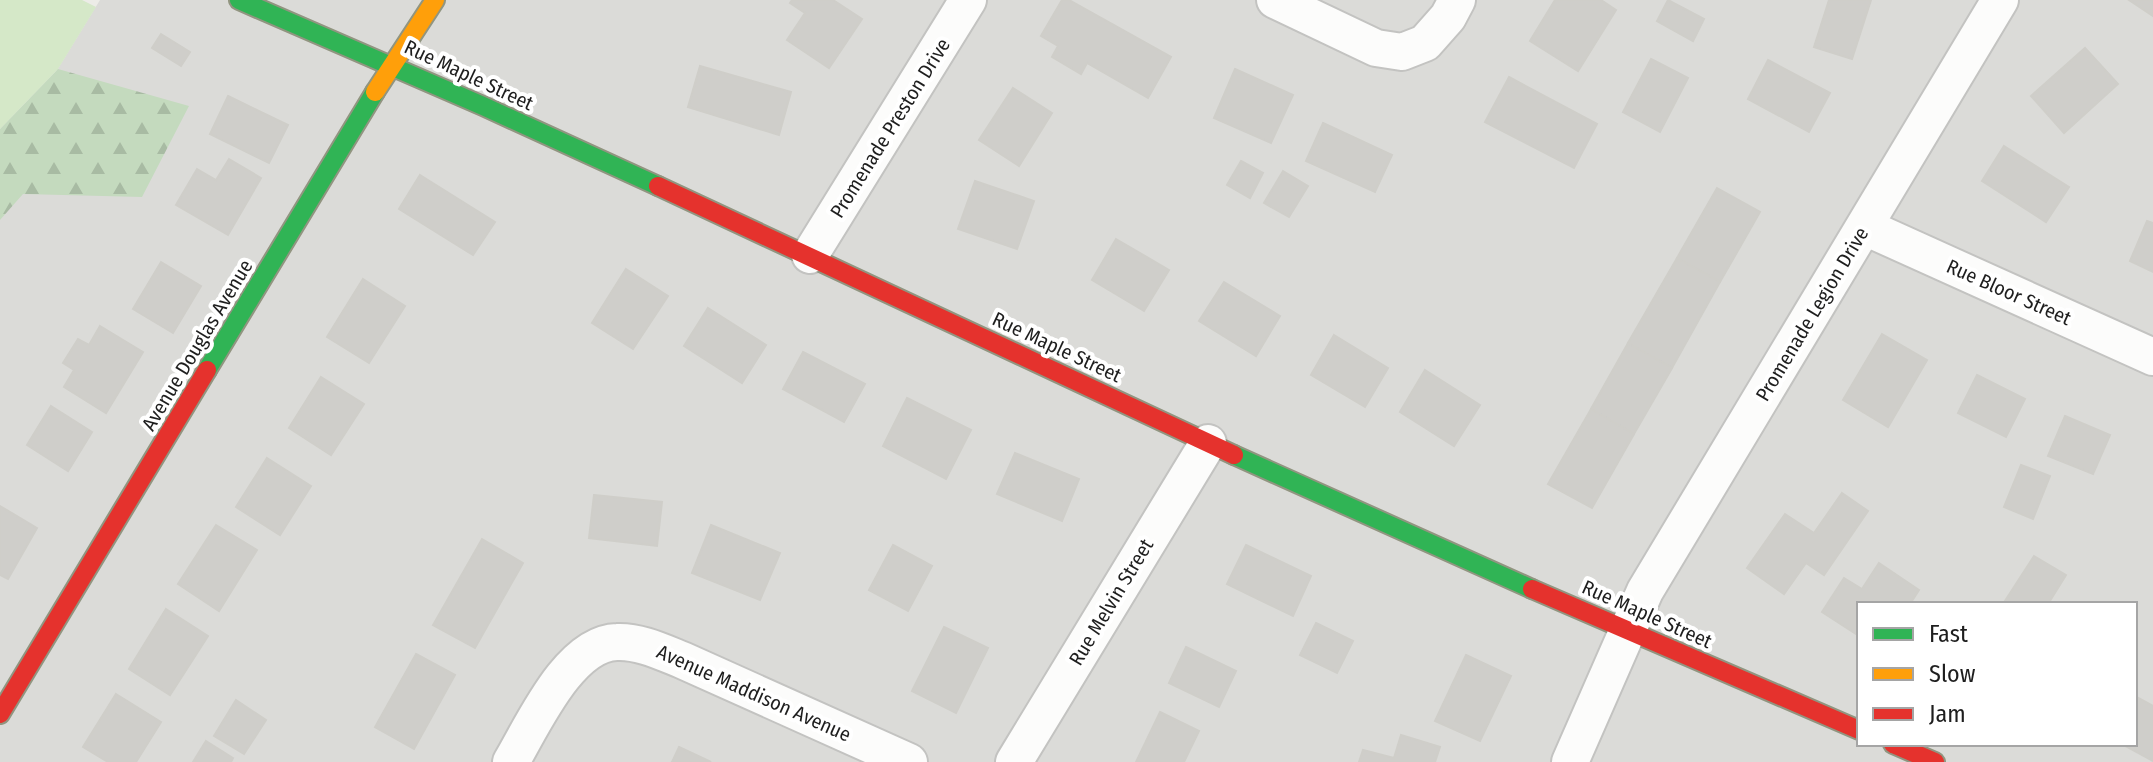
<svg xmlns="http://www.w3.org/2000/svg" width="2153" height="762" font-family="'Fira Sans Condensed',sans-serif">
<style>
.residential{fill:#dbdbd8;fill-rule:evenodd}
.grass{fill:#d5e8c8}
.forest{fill:url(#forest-firs)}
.building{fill:#cfceca;stroke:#cfcec9;stroke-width:2}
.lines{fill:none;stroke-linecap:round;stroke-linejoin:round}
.street-casing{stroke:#c3c3c1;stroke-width:40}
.fast-casing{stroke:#919580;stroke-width:22}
.slow-casing{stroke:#919580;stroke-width:22}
.jam-casing{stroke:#919580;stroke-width:22}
.street{stroke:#fcfcfb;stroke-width:36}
.fast{stroke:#30b455;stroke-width:18}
.slow{stroke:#ff9f0a;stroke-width:18}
.jam{stroke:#e5322d;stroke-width:18}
.labels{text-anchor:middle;stroke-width:8;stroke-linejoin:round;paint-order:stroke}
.street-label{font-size:20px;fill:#1e1e1e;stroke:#fff}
</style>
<defs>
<pattern id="forest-firs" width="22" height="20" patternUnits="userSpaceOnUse" patternTransform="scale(2)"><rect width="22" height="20" fill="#c4dabe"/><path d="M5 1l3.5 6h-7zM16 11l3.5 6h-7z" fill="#a8bba3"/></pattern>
</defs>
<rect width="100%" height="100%" fill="#ecece7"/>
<!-- residential -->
<path class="residential" d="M100,0H2153V762H0V163ZM1859,604H2135V744H1859Z"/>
<!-- grass -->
<path class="grass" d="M0,0H82L96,7L58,69L0,129Z"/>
<!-- forest -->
<path class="forest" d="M58,69L189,106L142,197L23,194L0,220V129Z"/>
<!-- building -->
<g class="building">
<path d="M792,0H833L862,19L829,68L787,40L805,13L790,3Z"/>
<path d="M1062,0H1069L1171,57L1148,98L1087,63L1081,74L1052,57L1058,46L1041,36Z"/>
<path d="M1555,0H1601L1616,10L1578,71L1530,41Z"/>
<path d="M1668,0L1704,19L1693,41L1657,21Z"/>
<path d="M1829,0H1871L1852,59L1814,47Z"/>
<path d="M2129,0H2153V16Z"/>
<path d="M161,34L190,52L181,66L152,48Z"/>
<path d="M2085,48L2118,84L2064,133L2031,96Z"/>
<path d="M1651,59L1688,78L1660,132L1623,112Z"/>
<path d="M1768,60L1830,93L1809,132L1748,99Z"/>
<path d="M700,66L791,92L779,135L688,107Z"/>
<path d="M1235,69L1293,95L1271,143L1214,118Z"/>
<path d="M1509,77L1597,124L1574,168L1485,122Z"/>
<path d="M1013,88L1052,113L1019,166L979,140Z"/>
<path d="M228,96L288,125L269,163L210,134Z"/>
<path d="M1323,123L1392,155L1375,192L1306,161Z"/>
<path d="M2004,146L2069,187L2046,222L1982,181Z"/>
<path d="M229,159L261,178L228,235L176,205L197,169L216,180Z"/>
<path d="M1241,161L1263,173L1250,198L1227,185Z"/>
<path d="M1283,171L1308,186L1289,217L1264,203Z"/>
<path d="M420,175L495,222L473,255L399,209Z"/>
<path d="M975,181L1034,201L1017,249L958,229Z"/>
<path d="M1717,188L1760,212L1720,282L1677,258Z"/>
<path d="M2147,221L2153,223V272L2130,261Z"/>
<path d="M1116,239L1169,270L1144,311L1092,280Z"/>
<path d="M1677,258L1720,282L1672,368L1628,343Z"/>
<path d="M161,262L201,286L173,333L133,309Z"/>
<path d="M626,269L668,296L633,349L592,323Z"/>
<path d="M363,279L405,306L369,363L327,337Z"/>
<path d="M1224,282L1280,316L1256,356L1199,321Z"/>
<path d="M708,308L766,345L742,383L684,346Z"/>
<path d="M100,326L143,352L106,413L64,387L74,370L63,363L78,339L89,345Z"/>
<path d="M1882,334L1927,360L1888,427L1843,400Z"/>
<path d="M1334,335L1388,368L1365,407L1311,375Z"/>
<path d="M1628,343L1672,368L1634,434L1591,409Z"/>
<path d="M803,352L865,384L844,422L783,389Z"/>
<path d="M1425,370L1480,405L1454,446L1400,412Z"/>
<path d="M1977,375L2025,399L2006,437L1958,413Z"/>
<path d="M321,377L364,404L331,455L289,428Z"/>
<path d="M907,398L971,430L946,479L883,446Z"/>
<path d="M51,406L92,432L68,471L27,445Z"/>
<path d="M1591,409L1634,434L1592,508L1548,484Z"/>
<path d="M2065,416L2110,435L2093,474L2048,456Z"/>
<path d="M1015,453L1079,479L1062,521L997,494Z"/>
<path d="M267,458L311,486L280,535L236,507Z"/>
<path d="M2021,465L2050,476L2033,519L2004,507Z"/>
<path d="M1842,493L1868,511L1824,575L1806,563L1784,594L1747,568L1785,514L1814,533Z"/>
<path d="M594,495L662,502L657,546L589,538Z"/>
<path d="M0,506L37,528L8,579L0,575Z"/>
<path d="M216,525L257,550L219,611L178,584Z"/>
<path d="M711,525L780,553L760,600L692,573Z"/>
<path d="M482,539L523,563L475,648L433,625Z"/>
<path d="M893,545L932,566L908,611L869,590Z"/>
<path d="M1246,545L1311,576L1293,616L1227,584Z"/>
<path d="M2034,556L2066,575L2048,604H2003Z"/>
<path d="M1879,563L1919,590L1910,604H1859V636L1822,612L1844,578L1862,589Z"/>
<path d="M166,609L208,636L170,695L129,669Z"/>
<path d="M1316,623L1353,641L1337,673L1300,655Z"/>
<path d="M944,627L988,648L956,713L912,691Z"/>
<path d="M1186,647L1236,671L1219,707L1169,683Z"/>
<path d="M416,654L455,675L414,749L375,727Z"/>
<path d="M1466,655L1511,676L1480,741L1435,721Z"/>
<path d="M116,694L161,722L136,762H108L83,747Z"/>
<path d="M2135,696L2153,706V761L2122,744H2135Z"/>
<path d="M236,700L266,720L244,754L214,736Z"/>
<path d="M1160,712L1199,731L1184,762H1136Z"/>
<path d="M1401,735L1440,747L1435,762H1359L1363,750L1394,758Z"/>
<path d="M206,741L233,758L231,762H193Z"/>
<path d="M679,747L711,762H672Z"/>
</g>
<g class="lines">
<defs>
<g id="street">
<path d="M1275,0L1376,48L1402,52L1425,43L1448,17L1457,0"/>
<path d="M1865,227L2153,357"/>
<path d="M810,255L968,0"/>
<path d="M511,762C533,725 569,643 617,642C639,641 662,652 682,660L909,762"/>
<path d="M1014,762L1208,443"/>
<path d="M1570,762L1645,591L2000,0"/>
</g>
<g id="fast">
<path d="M239,0L483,106L658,186"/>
<path d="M207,370L375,92"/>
<path d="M1234,455L1532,589"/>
</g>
<path id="slow" d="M375,92L435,0"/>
<g id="jam">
<path d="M658,186L1234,455"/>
<path d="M1532,589L1859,730"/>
<path d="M0,714L207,370"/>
<path d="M1893,744L1935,762"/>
</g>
</defs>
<!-- street casing -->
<use href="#street" class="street-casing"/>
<!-- fast casing -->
<use href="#fast" class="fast-casing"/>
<!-- slow casing -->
<use href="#slow" class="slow-casing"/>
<!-- jam casing -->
<use href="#jam" class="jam-casing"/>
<!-- street -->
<use href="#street" class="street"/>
<!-- fast -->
<use href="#fast" class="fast"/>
<!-- slow -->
<use href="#slow" class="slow"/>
<!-- jam -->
<use href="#jam" class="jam"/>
</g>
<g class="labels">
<!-- street labels -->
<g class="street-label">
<text transform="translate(469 75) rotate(25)" y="7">Rue Maple Street</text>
<text transform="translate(890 128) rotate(-58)" y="7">Promenade Preston Drive</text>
<text transform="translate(2009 292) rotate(24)" y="7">Rue Bloor Street</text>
<text transform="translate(1812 314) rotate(-59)" y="7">Promenade Legion Drive</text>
<text transform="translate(197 345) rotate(-59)" y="7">Avenue Douglas Avenue</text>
<text transform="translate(1057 347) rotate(25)" y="7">Rue Maple Street</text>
<text transform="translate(1111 602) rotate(-59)" y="7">Rue Melvin Street</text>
<text transform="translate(1647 614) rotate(24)" y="7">Rue Maple Street</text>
<text transform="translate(754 693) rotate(24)" y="7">Avenue Maddison Avenue</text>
</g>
</g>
<!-- legend -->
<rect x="1857" y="602" width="280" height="144" fill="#ffffff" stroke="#a5a5a5" stroke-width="2"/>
<rect x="1873" y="628" width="40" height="12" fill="#30b455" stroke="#a5a5a5" stroke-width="2"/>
<text x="1929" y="642" font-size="24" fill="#1e1e1e">Fast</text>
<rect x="1873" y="668" width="40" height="12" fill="#ff9f0a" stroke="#a5a5a5" stroke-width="2"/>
<text x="1929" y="682" font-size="24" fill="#1e1e1e">Slow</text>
<rect x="1873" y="708" width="40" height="12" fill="#e5322d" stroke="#a5a5a5" stroke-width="2"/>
<text x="1929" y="722" font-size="24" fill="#1e1e1e">Jam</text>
</svg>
